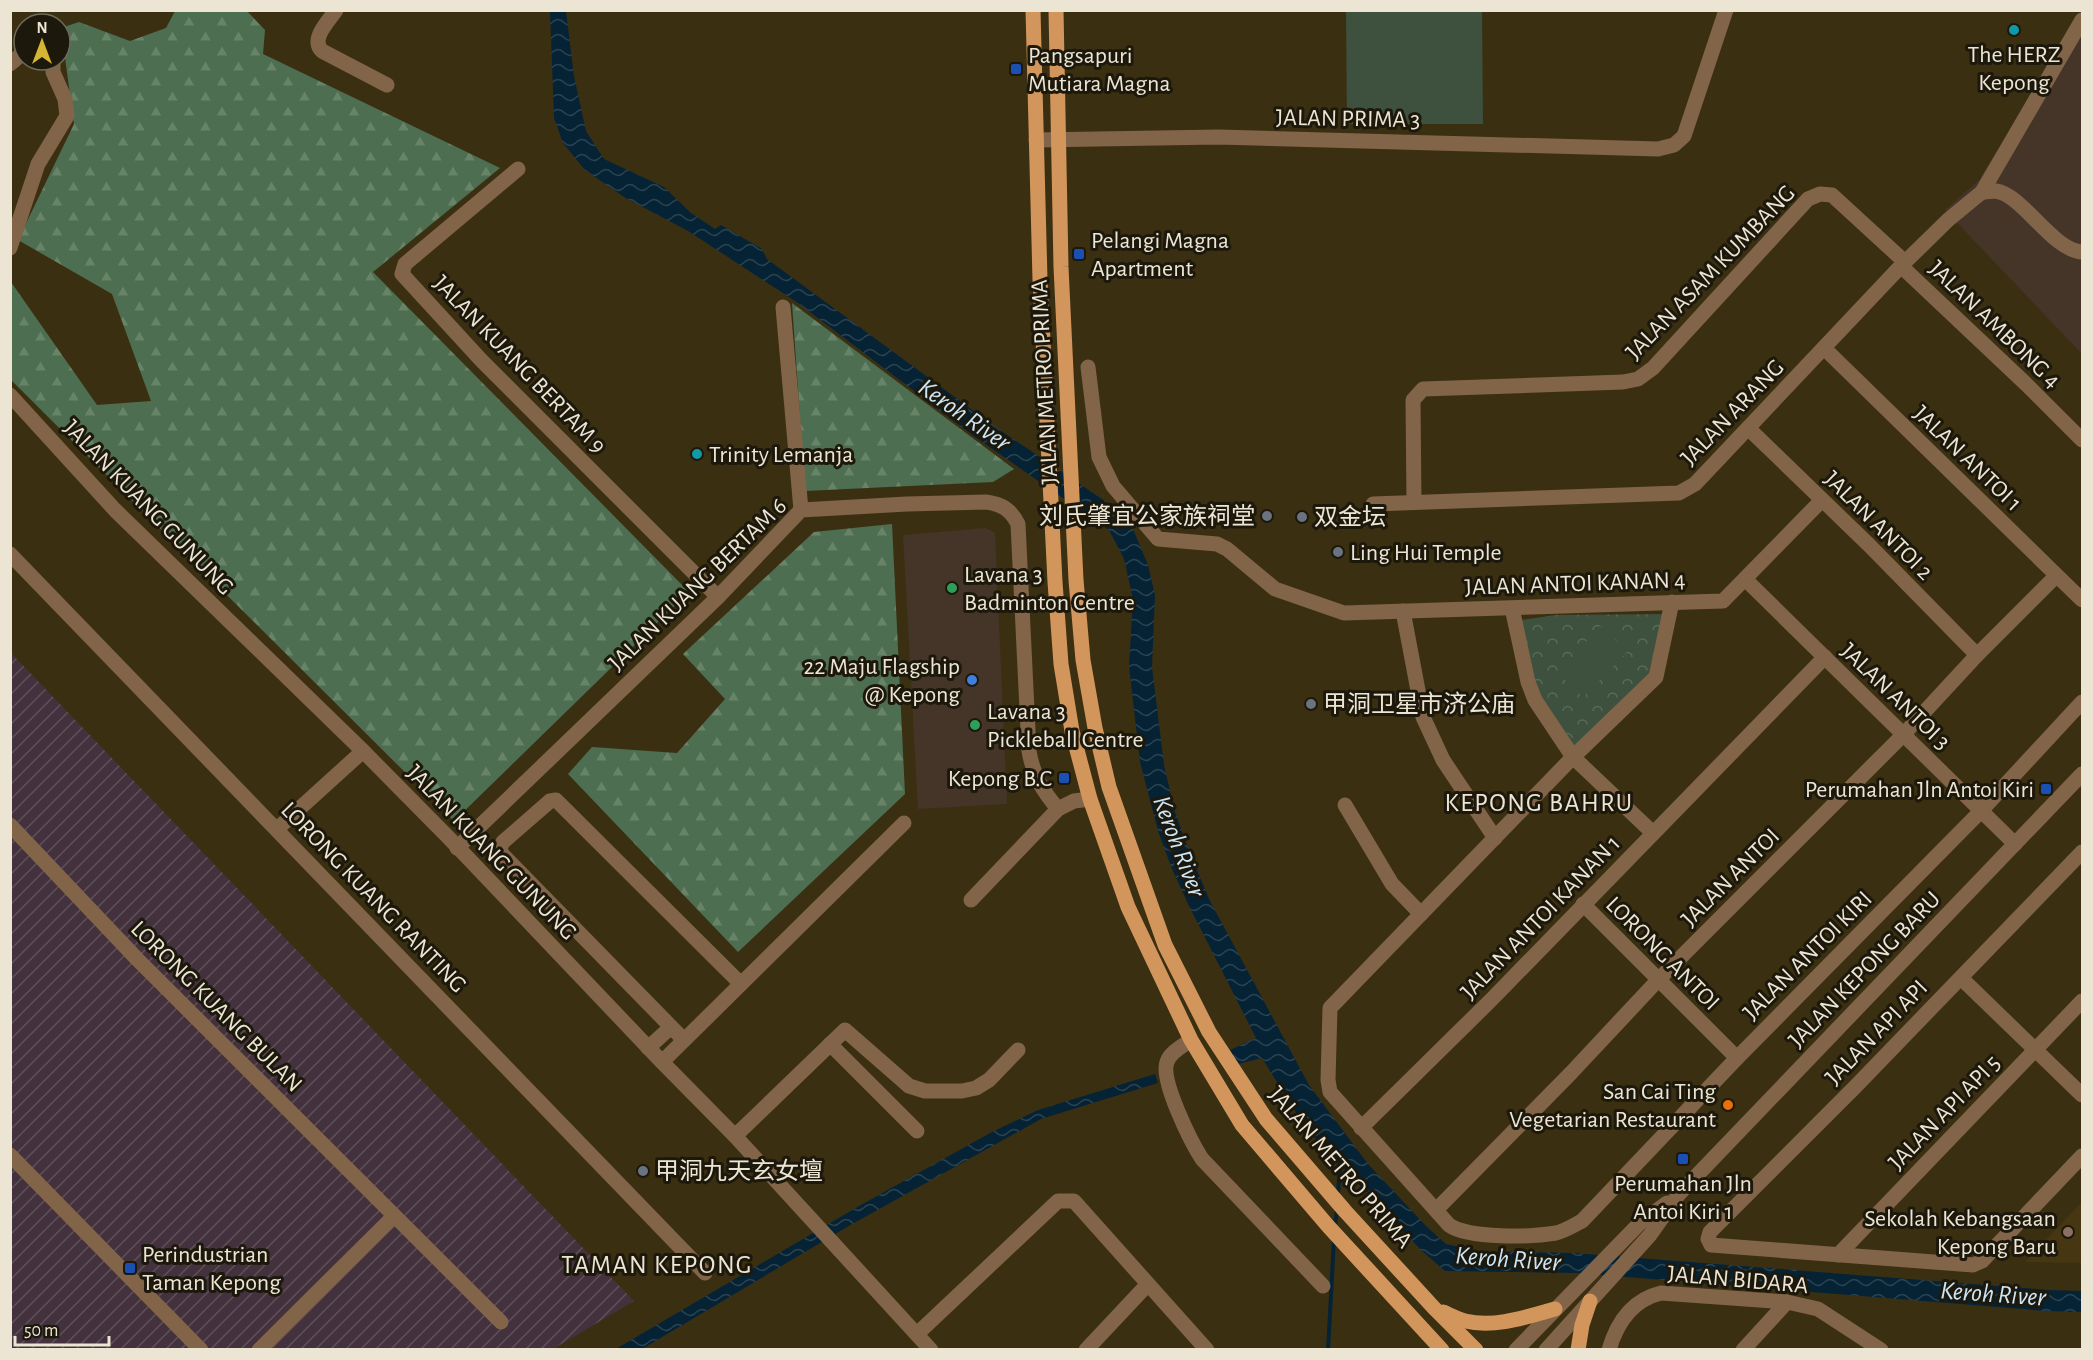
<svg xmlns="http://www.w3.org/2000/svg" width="2093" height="1360" font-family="'Alegreya Sans','Noto Sans SC',sans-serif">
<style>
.commercial{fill:#443528}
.industrial{fill:url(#industrial-furrows)}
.built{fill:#463712}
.forest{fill:url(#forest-firs)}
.park{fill:url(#park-crowns)}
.pitch{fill:#3d513e}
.water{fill:url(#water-waves)}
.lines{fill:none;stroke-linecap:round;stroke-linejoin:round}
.stream{stroke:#052335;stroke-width:4}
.minor{stroke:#826449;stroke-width:15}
.major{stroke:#d2965d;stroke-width:15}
.culture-dot{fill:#0f9aa8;stroke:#1d180c;stroke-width:2}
.transit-dot{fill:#1a4fb4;stroke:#1d180c;stroke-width:2}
.worship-dot{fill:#6b7280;stroke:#1d180c;stroke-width:2}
.leisure-dot{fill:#2e9e5b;stroke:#1d180c;stroke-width:2}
.shop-dot{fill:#3f7fe0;stroke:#1d180c;stroke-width:2}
.food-dot{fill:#e8710a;stroke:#1d180c;stroke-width:2}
.education-dot{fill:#8d6e63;stroke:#1d180c;stroke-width:2}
.labels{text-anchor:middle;stroke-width:6;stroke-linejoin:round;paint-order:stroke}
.poi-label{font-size:24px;fill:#ece5d4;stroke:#1d180c;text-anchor:start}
.street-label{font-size:24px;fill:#ece5d4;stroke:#1d180c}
.water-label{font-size:26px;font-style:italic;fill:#cce5f7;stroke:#1d180c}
.neighbourhood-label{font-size:26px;letter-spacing:1.5px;fill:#ece5d4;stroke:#1d180c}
</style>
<defs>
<pattern id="industrial-furrows" width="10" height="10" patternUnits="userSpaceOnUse" patternTransform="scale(1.5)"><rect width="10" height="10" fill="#43323d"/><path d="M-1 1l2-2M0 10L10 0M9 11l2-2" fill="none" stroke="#5e5058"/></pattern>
<pattern id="forest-firs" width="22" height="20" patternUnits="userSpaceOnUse" patternTransform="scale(1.5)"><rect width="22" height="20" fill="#4d6e50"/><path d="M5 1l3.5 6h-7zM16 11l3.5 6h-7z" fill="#678368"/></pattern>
<pattern id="park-crowns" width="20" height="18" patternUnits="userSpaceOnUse" patternTransform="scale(1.5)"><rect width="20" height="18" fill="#3d513e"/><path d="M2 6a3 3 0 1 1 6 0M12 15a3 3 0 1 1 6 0" fill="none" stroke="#596a59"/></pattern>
<pattern id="water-waves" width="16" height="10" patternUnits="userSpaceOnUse" patternTransform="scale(1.5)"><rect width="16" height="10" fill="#052335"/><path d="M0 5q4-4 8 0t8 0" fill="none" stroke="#2a4351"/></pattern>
</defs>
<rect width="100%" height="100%" fill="#3b2f12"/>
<!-- commercial -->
<g class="commercial">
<path d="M2082,12V354L1945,210L1979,180Z"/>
<path d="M985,528L995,533L1007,804L918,809L903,535Z"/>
</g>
<!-- industrial -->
<path class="industrial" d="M10,652L634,1301L553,1349H11Z"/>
<!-- built -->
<path class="built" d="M2082,1202V1263L2025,1262Z"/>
<!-- forest -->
<g class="forest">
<path d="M175,11H247L265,30L263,54L500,168L373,272L689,592L454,821L11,380V282L97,405L151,401L112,294L18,240L74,124L61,28L79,22L130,41L166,28Z"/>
<path d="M792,303L1014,469L993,482L805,491Z"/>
<path d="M892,524L905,794L738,952L568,774L592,747L677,753L725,699L683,654L814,532Z"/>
</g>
<!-- park -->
<path class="park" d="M1670,614L1656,677L1573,757L1535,700L1515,621L1555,615Z"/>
<!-- pitch -->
<g class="pitch">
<path d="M1346,11H1482L1483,124H1347Z"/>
<path d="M1600,626L1628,651L1583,697L1558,673Z"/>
</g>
<!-- water -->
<g class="water">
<path d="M550,11H566L574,76L586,131L604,159L664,187L691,213L715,229L721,225L762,249L767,259L997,428L1121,512L1133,529L1148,565L1155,595L1152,667L1164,765L1175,812L1190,853L1210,901L1309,1085L1368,1164L1427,1227L1446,1244L1479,1251L1574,1253L2050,1290L2082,1291V1312L2045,1311L1577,1273L1445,1271L1422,1251L1306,1129L1262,1058L1238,1064L1230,1050L1256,1038L1188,904L1172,869L1158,831L1140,762L1129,666L1133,599L1124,559L1109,530L975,437L798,303L688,231L624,197L585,170L563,143L554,118Z"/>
<path d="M1155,1074L1158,1083L1041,1119L847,1227L642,1349L614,1350L859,1206L990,1133L1038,1110Z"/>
</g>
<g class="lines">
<!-- stream -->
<g class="stream">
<path d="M1338,1196L1340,1162"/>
<path d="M1335,1226L1337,1210"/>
<path d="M1328,1350L1334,1239"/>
</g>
<!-- minor -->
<g class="minor">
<path d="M336,10C328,22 310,39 322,51L387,85"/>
<path d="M10,64L24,52"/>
<path d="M1036,140L1219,137L1658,149L1674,145L1684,136L1726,10"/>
<path d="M518,169L405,264L402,274L481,360L718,597"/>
<path d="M1982,192C1986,192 1992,191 1996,191C2023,195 2052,250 2082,252"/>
<path d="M10,248L38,164L67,116L65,99L53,72V60"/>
<path d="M1901,266L2026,384L2082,440"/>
<path d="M783,307L801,510"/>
<path d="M1824,348L2082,600"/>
<path d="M1088,367L1099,457L1113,486L1158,539L1217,544L1227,549L1275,589L1344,613L1723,601L1822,500"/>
<path d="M10,395L115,510L363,751L448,837L662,1062L735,1136L931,1350"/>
<path d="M1748,428L1869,545L1977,655"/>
<path d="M1414,502L1413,400L1423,389L1623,382L1638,379L1653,368L1808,199L1820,194L1832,195L1905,262"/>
<path d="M1373,504L1679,493L1695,484L1901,266L1948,220L1982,192L2082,20"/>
<path d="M10,554L705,1273"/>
<path d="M1745,579L2015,844"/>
<path d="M1672,602L1656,677L1573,757L1330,1008L1328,1080L1330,1092L1449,1225C1469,1239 1532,1237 1556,1233C1565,1231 1574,1225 1582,1221L1737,1058L1981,811L2082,702"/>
<path d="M1512,608L1528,682L1535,700L1573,757L1653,833"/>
<path d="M1403,611L1423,717L1443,760L1495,838"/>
<path d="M1345,805L1392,884L1421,914"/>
<path d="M10,825L138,960L501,1322"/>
<path d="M277,829L363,751"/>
<path d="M457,848L718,597L801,510L907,504L986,502C1002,504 1011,510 1018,524L1029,751C1033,775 1042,790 1058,809"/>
<path d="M2082,852L1855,1087L1710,1232L1708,1239L1711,1245L1973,1265L1982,1261L2082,1156"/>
<path d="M971,900L1058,809L1074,801L1090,799"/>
<path d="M1583,904L1737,1058"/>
<path d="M1961,978L2082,1095"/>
<path d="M684,1040L502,854L500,848L503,842L550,801L556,800L741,984"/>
<path d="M1191,1040C1183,1046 1170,1052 1167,1062C1160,1080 1191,1142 1202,1159L1323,1286"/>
<path d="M830,1044L917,1131"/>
<path d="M648,1048L671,1027"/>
<path d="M662,1062L904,823"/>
<path d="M1361,1128L1492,999L1825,657"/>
<path d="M735,1136L845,1030L909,1086L925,1091H962L976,1088L989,1080L1018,1050"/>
<path d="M10,1155L201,1350"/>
<path d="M1436,1210L1571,1073L1658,980L1903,735L1977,655L2056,576"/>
<path d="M1838,1255L2082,1001"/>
<path d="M917,1334L1058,1201H1074L1207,1350"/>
<path d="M259,1350L394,1216"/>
<path d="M1086,1350L1147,1285"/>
<path d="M1516,1350L1639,1224L1667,1203"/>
<path d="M1546,1350L1650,1235L1679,1194L2082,774"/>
<path d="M1609,1350C1617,1322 1632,1300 1661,1293L1787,1302L1818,1309L1881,1350"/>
<path d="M1743,1350L1787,1302"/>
</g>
<!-- major -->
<g class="major">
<path d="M1033,10L1040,280L1055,582L1061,664L1072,731L1090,799L1128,907L1191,1040L1242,1125L1328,1226L1442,1350"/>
<path d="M1056,10L1061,267L1076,580L1083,660L1095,728L1109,787L1165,945L1209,1032L1266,1119L1345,1211L1434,1308L1476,1350"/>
<path d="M1443,1312C1450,1315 1458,1319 1465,1321C1495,1328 1526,1317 1555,1309"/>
<path d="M1578,1350L1582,1325L1590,1301"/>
</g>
</g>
<!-- markers -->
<g class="culture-dot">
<circle cx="2014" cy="30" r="6"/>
<circle cx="697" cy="454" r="6"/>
</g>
<g class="transit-dot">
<rect x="1010" y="63" width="12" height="12" rx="3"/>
<rect x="1073" y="248" width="12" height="12" rx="3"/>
<rect x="1058" y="772" width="12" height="12" rx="3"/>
<rect x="2040" y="783" width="12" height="12" rx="3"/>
<rect x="1677" y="1153" width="12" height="12" rx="3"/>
<rect x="124" y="1262" width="12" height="12" rx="3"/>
</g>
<g class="worship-dot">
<circle cx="1267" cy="516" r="6"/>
<circle cx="1302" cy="517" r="6"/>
<circle cx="1338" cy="552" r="6"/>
<circle cx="1311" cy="704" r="6"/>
<circle cx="643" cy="1171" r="6"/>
</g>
<g class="leisure-dot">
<circle cx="952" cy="588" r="6"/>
<circle cx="975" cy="725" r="6"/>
</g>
<circle class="shop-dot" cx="972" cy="680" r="6"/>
<circle class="food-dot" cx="1728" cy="1105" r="6"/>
<circle class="education-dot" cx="2068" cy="1232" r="6"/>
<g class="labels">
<!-- poi labels -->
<g class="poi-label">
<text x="2014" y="62" text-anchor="middle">The HERZ<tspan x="2014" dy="28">Kepong</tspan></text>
<text x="1028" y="63">Pangsapuri<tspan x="1028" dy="28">Mutiara Magna</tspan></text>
<text x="1091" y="248">Pelangi Magna<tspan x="1091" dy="28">Apartment</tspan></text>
<text x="709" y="462">Trinity Lemanja</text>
<text x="1255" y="524" text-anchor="end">刘氏肇宜公家族祠堂</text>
<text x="1314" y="525">双金坛</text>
<text x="1350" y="560">Ling Hui Temple</text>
<text x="964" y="582">Lavana 3<tspan x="964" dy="28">Badminton Centre</tspan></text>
<text x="960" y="674" text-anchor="end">22 Maju Flagship<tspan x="960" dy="28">@ Kepong</tspan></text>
<text x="1323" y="712">甲洞卫星市济公庙</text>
<text x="987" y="719">Lavana 3<tspan x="987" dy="28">Pickleball Centre</tspan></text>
<text x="1052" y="786" text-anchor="end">Kepong B.C</text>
<text x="2034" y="797" text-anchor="end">Perumahan Jln Antoi Kiri</text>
<text x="1716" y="1099" text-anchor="end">San Cai Ting<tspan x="1716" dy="28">Vegetarian Restaurant</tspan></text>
<text x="655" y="1179">甲洞九天玄女壇</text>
<text x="1683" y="1191" text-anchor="middle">Perumahan Jln<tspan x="1683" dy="28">Antoi Kiri 1</tspan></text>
<text x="2056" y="1226" text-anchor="end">Sekolah Kebangsaan<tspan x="2056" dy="28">Kepong Baru</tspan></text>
<text x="142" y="1262">Perindustrian<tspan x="142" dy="28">Taman Kepong</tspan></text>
</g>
<!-- street labels -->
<g class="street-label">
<text transform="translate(1348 118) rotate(1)" y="8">JALAN PRIMA 3</text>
<text transform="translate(1710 272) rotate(-46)" y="8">JALAN ASAM KUMBANG</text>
<text transform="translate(1995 324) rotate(44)" y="8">JALAN AMBONG 4</text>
<text transform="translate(520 364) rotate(46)" y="8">JALAN KUANG BERTAM 9</text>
<text transform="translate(1044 382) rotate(-93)" y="8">JALAN METRO PRIMA</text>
<text transform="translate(1732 412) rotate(-46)" y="8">JALAN ARANG</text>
<text transform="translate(1968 458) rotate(44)" y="8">JALAN ANTOI 1</text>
<text transform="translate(149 507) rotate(46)" y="8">JALAN KUANG GUNUNG</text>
<text transform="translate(1879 525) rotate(45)" y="8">JALAN ANTOI 2</text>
<text transform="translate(1575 583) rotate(-2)" y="8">JALAN ANTOI KANAN 4</text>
<text transform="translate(697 584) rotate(-44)" y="8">JALAN KUANG BERTAM 6</text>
<text transform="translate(1896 696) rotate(44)" y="8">JALAN ANTOI 3</text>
<text transform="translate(492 852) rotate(46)" y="8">JALAN KUANG GUNUNG</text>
<text transform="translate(1730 877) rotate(-45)" y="8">JALAN ANTOI</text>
<text transform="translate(374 897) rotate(46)" y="8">LORONG KUANG RANTING</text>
<text transform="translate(1540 917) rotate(-46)" y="8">JALAN ANTOI KANAN 1</text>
<text transform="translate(1663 953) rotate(45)" y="8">LORONG ANTOI</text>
<text transform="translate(1807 955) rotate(-45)" y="8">JALAN ANTOI KIRI</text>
<text transform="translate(1864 969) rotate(-46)" y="8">JALAN KEPONG BARU</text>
<text transform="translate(217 1006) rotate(45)" y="8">LORONG KUANG BULAN</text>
<text transform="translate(1876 1032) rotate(-46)" y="8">JALAN API API</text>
<text transform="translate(1944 1112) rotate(-46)" y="8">JALAN API API 5</text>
<text transform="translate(1341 1167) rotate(49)" y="8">JALAN METRO PRIMA</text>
<text transform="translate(1738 1279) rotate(5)" y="8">JALAN BIDARA</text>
</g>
<!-- water labels -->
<g class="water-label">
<text transform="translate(965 414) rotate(35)" y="9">Keroh River</text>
<text transform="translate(1180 846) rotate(69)" y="9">Keroh River</text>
<text transform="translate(1508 1258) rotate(4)" y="9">Keroh River</text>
<text transform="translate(1993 1293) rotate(4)" y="9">Keroh River</text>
</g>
<!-- neighbourhood labels -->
<g class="neighbourhood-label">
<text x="1539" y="811">KEPONG BAHRU</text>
<text x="657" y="1273">TAMAN KEPONG</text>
</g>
</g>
<!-- border -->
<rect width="2093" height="1360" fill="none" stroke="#ece5d4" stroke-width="24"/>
<!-- north arrow -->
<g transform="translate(42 42)"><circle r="28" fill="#1d180c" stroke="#706a5c" stroke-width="1.5"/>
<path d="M0-4.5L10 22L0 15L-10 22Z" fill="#d5b534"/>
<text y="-9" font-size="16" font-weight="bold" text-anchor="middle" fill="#ece5d4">N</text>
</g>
<!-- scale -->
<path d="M15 1336v9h94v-9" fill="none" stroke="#ece5d4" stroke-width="3"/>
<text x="24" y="1336" font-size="18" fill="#ece5d4" stroke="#1d180c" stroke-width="4.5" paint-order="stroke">50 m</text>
</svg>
